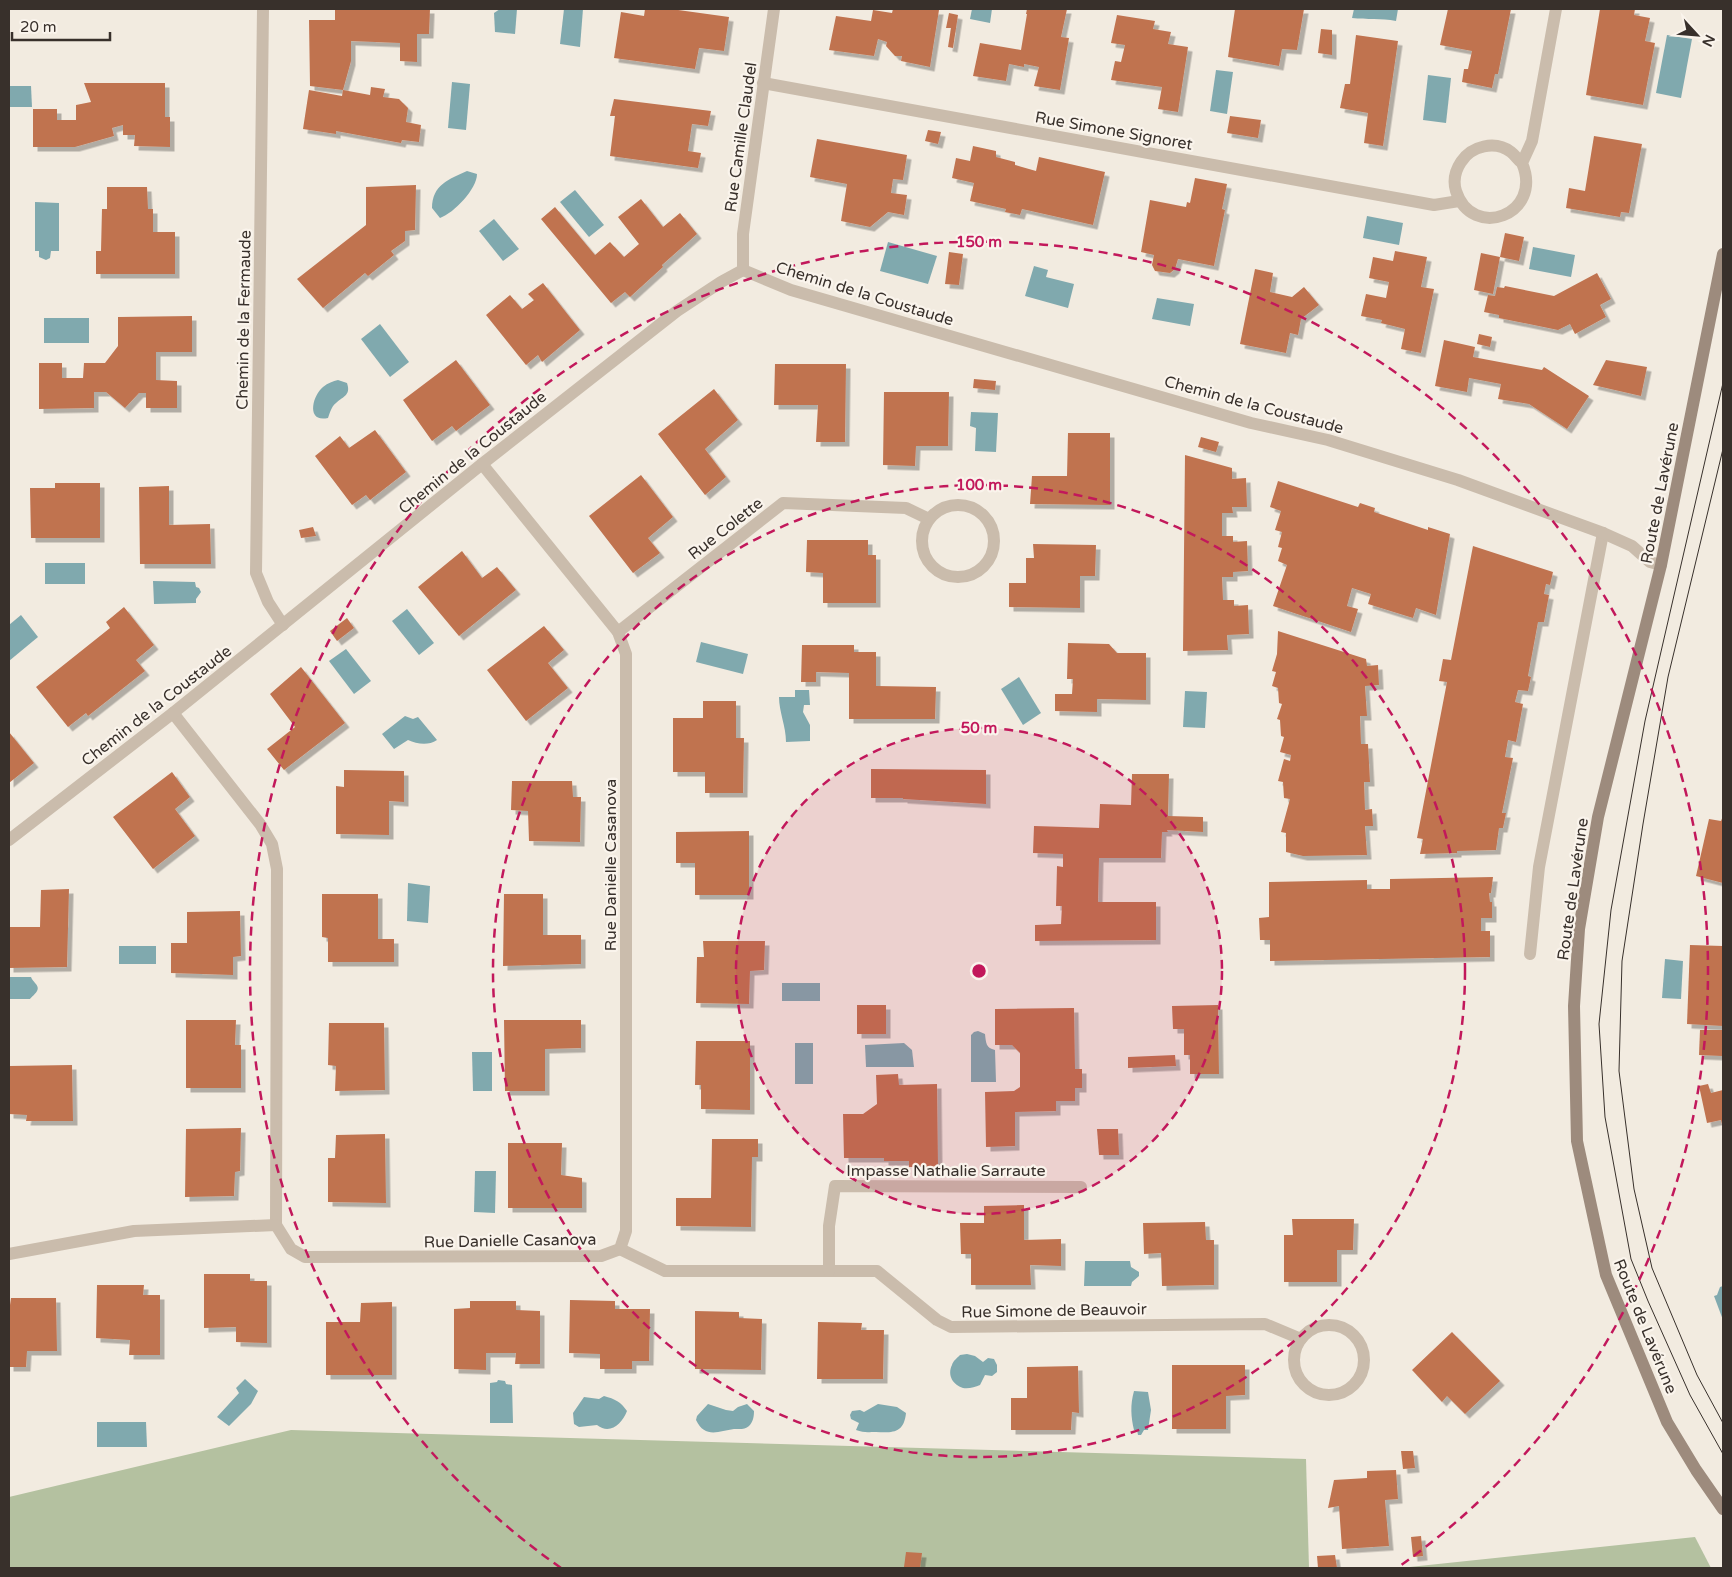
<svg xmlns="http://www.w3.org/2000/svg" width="1732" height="1577" font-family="'Varela Round',sans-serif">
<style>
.grass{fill:#b4c1a0}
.water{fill:#80a9ae}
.building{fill:#c07350;filter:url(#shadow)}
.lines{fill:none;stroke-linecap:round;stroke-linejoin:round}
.lane{stroke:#cabcac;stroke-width:12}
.street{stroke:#cabcac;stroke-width:12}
.secondary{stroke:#9d8b7d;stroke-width:12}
.tram{stroke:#38302b;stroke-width:1}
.ring{fill:none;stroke:#c2185b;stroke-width:2.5;stroke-dasharray:9 6}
.labels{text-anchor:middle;stroke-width:4.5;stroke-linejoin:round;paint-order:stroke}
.street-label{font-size:16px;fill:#38302b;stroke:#faf4ec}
.centre{fill:#c2185b;stroke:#faf4ec;stroke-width:2.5}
.ring-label{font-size:15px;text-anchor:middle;font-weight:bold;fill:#c2185b;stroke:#faf4ec;stroke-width:4.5;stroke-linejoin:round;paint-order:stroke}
</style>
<defs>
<filter id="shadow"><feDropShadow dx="4.5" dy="4.5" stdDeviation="0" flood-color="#0004"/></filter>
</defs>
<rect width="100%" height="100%" fill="#f2ebe0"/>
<!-- grass -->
<g class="grass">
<path d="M291,1430L1306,1459L1309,1568H9V1497Z"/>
<path d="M1695,1537L1711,1568H1400Z"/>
</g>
<!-- water -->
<g class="water">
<path d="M500,9H517L515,34L495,32L494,13Z"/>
<path d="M564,9H583L580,47L560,44Z"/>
<path d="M972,9H992L990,23L970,19Z"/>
<path d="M1354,9H1398L1396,21C1381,18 1367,20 1352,18Z"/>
<path d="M1667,35L1692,39L1681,98L1656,93Z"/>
<path d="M1216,70L1233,72L1227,114L1210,111Z"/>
<path d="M1428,75L1451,78L1446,123L1423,120Z"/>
<path d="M452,82L470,84L466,130L448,128Z"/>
<path d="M9,86H31L32,107H9Z"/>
<path d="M467,171L477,174C477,189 454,213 440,218L432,208C432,185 449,179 467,171Z"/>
<path d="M575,190L604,225L589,237L560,202Z"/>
<path d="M35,202L59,203V251H51L50,258L46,260L39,257V251H35Z"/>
<path d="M1367,216L1403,223L1399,245L1363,238Z"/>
<path d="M494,219L519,249L503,261L479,231Z"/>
<path d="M888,242L937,256L928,284L880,271Z"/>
<path d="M1533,247L1575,255L1571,277L1529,269Z"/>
<path d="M1034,266L1048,270L1046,277L1074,284L1068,308L1025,296Z"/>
<path d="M1157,298L1194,304L1190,326L1152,319Z"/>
<rect x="44" y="318" width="45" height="25"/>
<path d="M380,324L409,362L390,377L361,339Z"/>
<path d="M338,380L347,383C351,395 344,396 336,403C331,407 330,413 328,418C306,423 312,396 323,387C328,383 333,381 338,380Z"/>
<path d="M971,412L998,413L996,452L975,451L976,428L970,426Z"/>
<rect x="45" y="563" width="40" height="21"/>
<path d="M153,581L195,582L196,587L199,588L201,592L196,599V603L154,604Z"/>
<path d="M407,609L434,643L419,655L392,621Z"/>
<path d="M21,615L38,637L9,661V625Z"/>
<path d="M701,642L748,654L743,674L696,662Z"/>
<path d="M346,649L371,681L354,694L329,661Z"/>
<path d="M1019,677L1041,713L1023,725L1001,689Z"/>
<path d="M795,690H809L810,705H804L803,712L810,725V741L786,742C786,726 779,712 779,697H795Z"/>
<path d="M1185,691L1207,692L1205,728L1183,727Z"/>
<path d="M405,716L413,719L418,717L437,740C428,746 417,744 408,740L394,749L382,734Z"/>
<path d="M408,883L430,886L428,923L407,921Z"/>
<rect x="119" y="946" width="37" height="18"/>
<path d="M1665,959L1683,961L1681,999L1662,998Z"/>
<path d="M9,977H31C32,980 34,981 35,983C42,990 34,994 30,999H9Z"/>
<rect x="782" y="983" width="38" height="18"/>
<path d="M978,1031L985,1034C986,1043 986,1048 995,1050L996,1082H971V1035L974,1032Z"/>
<rect x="795" y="1043" width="18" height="41"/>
<path d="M904,1043L912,1050L914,1067H866L865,1045Z"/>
<path d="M472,1052H492V1091H473Z"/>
<path d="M475,1171H496L495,1213L474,1212Z"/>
<path d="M1085,1261H1130L1131,1267L1139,1272V1276L1132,1282L1131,1286H1084Z"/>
<path d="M1723,1286V1320L1714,1296L1717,1295L1720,1287Z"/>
<path d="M967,1354L975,1356L983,1362L988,1358L994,1359L997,1365V1372L992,1376L985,1375L980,1385C975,1387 969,1389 963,1388C953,1385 947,1375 952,1365C953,1361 957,1358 960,1355Z"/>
<path d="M245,1379L258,1391L251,1404L229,1426L217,1417L239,1393L236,1388Z"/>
<path d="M498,1380L505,1381L506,1384L512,1385L513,1423H490V1383L497,1382Z"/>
<path d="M1134,1391L1148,1392L1151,1410L1148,1430H1144L1141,1435H1138L1137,1430H1134C1131,1417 1130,1405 1134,1391Z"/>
<path d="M604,1396C615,1399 621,1402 627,1411C622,1424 610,1435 597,1425L579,1427L574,1424L573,1413L584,1397L599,1399Z"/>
<path d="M708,1404L726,1410L733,1411L738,1407L747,1404L754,1411C754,1417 753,1422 749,1426C745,1430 739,1429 734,1429C719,1431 705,1439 696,1420L697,1416Z"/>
<path d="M878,1404L897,1407L906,1413C904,1433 893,1433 876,1432C868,1432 864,1433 856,1430L859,1423L851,1419L850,1415L852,1411L860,1410L864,1412Z"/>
<path d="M97,1422H146L147,1447H97Z"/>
</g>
<!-- building -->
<g class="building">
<path d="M335,9H430L429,34H417V62L400,61V43L351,41V61L343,90L310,86L309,20H335Z"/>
<path d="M645,9H671L729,17L724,51L699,48L695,69L614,58L621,12L644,16Z"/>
<path d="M893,9L939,10L930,67L901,61L902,56H895L886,46L887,42L878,39L874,56L829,50L836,16L871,21L873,10L892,13Z"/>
<path d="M1027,9H1067L1061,37L1069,38L1060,90L1034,86L1039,67L1024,64V67L1009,64L1006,81L973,76L980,43L1021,50L1027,14H1026Z"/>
<path d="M1235,9H1304L1297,50L1282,49L1279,66L1228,57Z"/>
<path d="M1448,9H1511L1498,74H1495L1492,88L1462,82L1464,69H1468L1472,51L1440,45Z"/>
<path d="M1600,9H1635L1634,15L1650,18L1645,41L1655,43L1643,105L1586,95Z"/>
<path d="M949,13L958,15L953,48L948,47L951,28H946Z"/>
<path d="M1117,15L1155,21L1153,29L1171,32L1168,44L1188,47L1178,112L1158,109L1162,87L1111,80L1115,61L1121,62L1125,45L1111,43Z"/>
<path d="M1321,29L1332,30V55L1318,53Z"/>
<path d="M1356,35L1398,41L1383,146L1364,143L1368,113L1340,108L1345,84H1350Z"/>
<path d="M84,83H165V117H170V147L134,146L135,135H123V125L112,128L114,136L75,147H33V109H57V120H76V105L91,102Z"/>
<path d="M371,87L385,89L383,97L399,99L408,108L406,122L421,125L419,142L402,140L401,143L336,131V134L303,129L309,90L342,96L343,90L370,95Z"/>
<path d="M614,99L711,111L708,126L692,124L688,151L701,153L698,168L610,156L615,116H610Z"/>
<path d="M1230,116L1261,120L1258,138L1227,133Z"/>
<path d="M928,130L941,132L938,144L925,141Z"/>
<path d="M1594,136L1642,144L1629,213L1621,212L1620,217L1566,208L1569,188L1585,191Z"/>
<path d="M817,139L907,155L903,180L893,179L891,193L907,195L904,215L888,212L870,227L841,221L847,184L810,177Z"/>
<path d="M973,146L996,151V157L1015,162V165L1036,171L1039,157L1105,172L1093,225L1022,209L1020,215L1005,212L1006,209L970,201L974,183L952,178L956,158L970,161Z"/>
<path d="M1195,178L1227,184L1222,209L1225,210L1214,266L1178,259L1175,269L1170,273L1155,271L1152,265L1154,255L1141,252L1150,200L1186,207L1187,202L1190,203Z"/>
<path d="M416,185L415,230L405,231V241L391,251L394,255L368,276L365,273L323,308L297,279L366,225V187Z"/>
<path d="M107,187H147L148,209H153V232H175V274H96V251H101L102,209H107Z"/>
<path d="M641,199L663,227L680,213L697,234L662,265L663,267L630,297L625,292L611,303L541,219L555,207L595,255L610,242L624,257L639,244L618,217Z"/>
<path d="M1505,233L1524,237L1519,261L1500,257Z"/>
<path d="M1395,251L1427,257L1421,287L1434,289L1421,353L1401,349L1405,329L1381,323L1382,320L1361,316L1366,294L1386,298L1389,282L1369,278L1373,257L1393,261Z"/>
<path d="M949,252L963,254L959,285L945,284Z"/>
<path d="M1481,253L1500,257L1493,294L1474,290Z"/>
<path d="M1255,269L1273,273L1270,292L1292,297L1304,287L1319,305L1301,319L1298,335L1290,333L1286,353L1240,344Z"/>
<path d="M1597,273L1611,299L1600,305L1606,317L1575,334L1570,324L1558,330L1499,318V315L1484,312L1488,295L1495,296L1497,287L1504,288L1505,286L1554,296Z"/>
<path d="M543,283L580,330L542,362L538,355L526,365L486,315L510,295L522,309L534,300L528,294Z"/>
<path d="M192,316V352H156V380L177,381V408H146V393H139L125,408L106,392H94V408L39,409V363H62V378H83L84,363H105L118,346V317Z"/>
<path d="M1479,334L1492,337L1490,347L1477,344Z"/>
<path d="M1444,340L1475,347L1473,357L1542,370L1544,367L1589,396L1567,429L1529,404L1498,399L1501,384L1469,378L1467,392L1435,386Z"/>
<path d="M456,360L490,405L456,431L452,426L432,441L403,400Z"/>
<path d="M1606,360L1647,367L1641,396L1593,385Z"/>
<path d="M775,364H846L845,442H816L818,405H774Z"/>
<path d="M974,379L996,381L995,390L973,388Z"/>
<path d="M714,389L738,420L705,449L726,477L705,495L658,434Z"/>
<path d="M884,392H949L948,446H916L915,466L883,465Z"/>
<path d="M375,430L406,472L370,500L366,495L352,505L315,456L340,436L349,448Z"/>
<path d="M1068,433H1110V505L1030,504L1032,476H1067Z"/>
<path d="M1201,437L1219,442L1216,452L1198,447Z"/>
<path d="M1185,455L1232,468V479L1246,478L1247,507H1232L1233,513H1222V536H1233V542L1247,541L1248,571L1233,572V577H1222L1223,600H1234V606L1248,605L1249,634L1227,635L1228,650L1183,651Z"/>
<path d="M641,475L673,517L648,538L660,553L633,573L589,516Z"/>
<path d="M1278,481L1358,507L1360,503L1375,508L1374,512L1428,530V527L1450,534L1436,615L1416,608L1413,618L1368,604L1371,594L1352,588L1347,606L1358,609L1351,632L1273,606L1287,565L1278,561L1282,548L1278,547L1282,532L1275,530L1281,511L1270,507Z"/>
<path d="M55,483H100V538H31L30,488H55Z"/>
<path d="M169,486V525L210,524L211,564H140L139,487Z"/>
<path d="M313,527L316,536L301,538L299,530Z"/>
<path d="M807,540H868V555H876V603H823V573L806,572Z"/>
<path d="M1033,544L1096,545L1095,576H1080V608L1009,607V583H1026V558H1034Z"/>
<path d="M1473,546L1553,572L1550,585L1546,584L1544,594L1549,595L1544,622H1538L1528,676L1531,677L1528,691L1518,690L1515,702L1523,704L1516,742L1508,740L1505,757L1513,758L1502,813H1506L1503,828H1499L1496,850L1457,851V853L1420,854L1423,839L1417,838L1447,682L1439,681L1443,659L1451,660Z"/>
<path d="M462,551L482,578L497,567L516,590L459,636L418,587Z"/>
<path d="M124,607L154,645L136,660L145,671L88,716L86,713L68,727L36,687L110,628L106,622Z"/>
<path d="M347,618L354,628L337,641L330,631Z"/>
<path d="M544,626L564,650L548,663L568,688L526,721L487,670Z"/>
<path d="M1278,631L1366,659L1367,666L1378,665L1379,685L1365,686L1367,716H1360L1361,744H1368L1370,782H1364L1365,810L1372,809L1373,826H1365L1367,855L1303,856L1286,852V833L1281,832L1290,799L1284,798L1283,782L1278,781L1284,759L1290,761L1291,755L1280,752L1284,737L1281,736L1280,720L1277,719L1282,704L1279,703L1278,688L1272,686L1276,672L1272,671L1277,654Z"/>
<path d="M1068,643L1109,644L1117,653H1146V700L1097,699V712L1055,711V694H1072L1073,679H1067Z"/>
<path d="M802,645H854V652H876V686L936,687L935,719H849V673L816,672V682H801Z"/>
<path d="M301,667L345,723L284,770L267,749L295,727L270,694Z"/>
<path d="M703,701H736V738H744L743,793H705V772H673V718H703Z"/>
<path d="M9,732L34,763L9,783Z"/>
<path d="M871,769L986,770V804L903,799V798H871Z"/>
<path d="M344,770L404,771V802L389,801V835L336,834V786L344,787Z"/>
<path d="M172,772L190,797L175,809L195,836L153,869L113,817Z"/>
<path d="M1132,774H1169L1168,816L1203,817V832L1167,830L1168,832H1162L1161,858H1099L1098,902H1156V940L1035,941V925L1061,924L1062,906H1056L1057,866L1063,867V854L1033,853L1034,826L1099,828L1100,804L1131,805Z"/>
<path d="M512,781H572L573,797H581L580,842L529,841L528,811L511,810Z"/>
<path d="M1723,816V883L1696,876L1709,819L1721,821Z"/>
<path d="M749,831V895H695V863H676V832Z"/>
<path d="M1493,877L1491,893H1489L1490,902H1492V918H1481V931H1490V957L1270,961V940H1260L1259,918L1269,917V882L1367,880V889H1390V879Z"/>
<path d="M69,889L67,967L9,968V927H40L41,890Z"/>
<path d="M322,894H378V939H394V962H328V938L322,937Z"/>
<path d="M504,894H543V935H581V964L503,966Z"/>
<path d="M240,911L241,956L233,957V975L171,973V943H187V912Z"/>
<path d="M703,941H765L764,970L750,971L749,1004L696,1003L697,957H704Z"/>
<path d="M1690,945L1723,946V1026L1687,1024Z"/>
<rect x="857" y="1005" width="29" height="29"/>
<path d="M1218,1005L1219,1074H1190V1055H1184V1029H1173L1172,1006Z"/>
<path d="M1074,1008L1075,1069H1082V1088H1075V1101H1056V1111L1015,1112V1146L986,1147L985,1092L1014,1091L1020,1087V1053L1012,1045H995V1009Z"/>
<path d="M186,1020H236L235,1045H241V1088H186Z"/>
<path d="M504,1020H581V1048L545,1049V1091H505Z"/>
<path d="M329,1023H384L385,1090L335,1091L336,1066L328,1065Z"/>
<path d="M1700,1030H1723L1722,1056L1699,1055Z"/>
<path d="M696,1041H750V1110L701,1109V1085H695Z"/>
<path d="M1175,1055L1176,1066L1128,1068V1057Z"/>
<path d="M72,1065L73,1121H26L27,1115L9,1114V1066Z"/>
<path d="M898,1074L899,1085L937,1084L938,1167H909V1161H884V1158H844L843,1114H863L877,1104L876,1075Z"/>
<path d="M1708,1084L1711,1093L1723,1090V1128L1721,1120L1707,1123L1699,1086Z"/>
<path d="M241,1128L240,1171L235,1172L234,1196L185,1197L186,1129Z"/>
<path d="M1097,1129H1118L1119,1155H1099Z"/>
<path d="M385,1134L386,1203L328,1202V1158H335L336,1135Z"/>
<path d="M712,1139H758V1157H752L751,1227L676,1226V1198H711Z"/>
<path d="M508,1143H562L561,1175L582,1178V1208H508Z"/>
<path d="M1024,1205V1240L1061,1239V1266L1030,1265L1031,1285H971V1254H961L960,1223H984V1206Z"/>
<path d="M1292,1219H1354L1353,1250H1337V1282H1284V1235H1293Z"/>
<path d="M1205,1222L1206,1240H1214V1285L1162,1286L1161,1253L1144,1254L1143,1223Z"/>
<path d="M204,1274H250V1281H267V1343L236,1342V1327L204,1328Z"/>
<path d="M97,1285H144L143,1295H160V1355H129L130,1340L96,1338Z"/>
<path d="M11,1298H56L57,1351H27L26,1367H9V1305H10Z"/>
<path d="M570,1300L615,1301V1309H650L649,1361H632V1369H600V1354L569,1353Z"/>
<path d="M470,1301H516V1310L540,1311V1364H515L516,1353H486V1370L454,1369V1309L470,1308Z"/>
<path d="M392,1302V1375H326V1322H360L361,1303Z"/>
<path d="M695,1311L739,1312V1318L762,1319L761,1370L695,1369Z"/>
<path d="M818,1322L862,1323L861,1330H884L883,1379H817Z"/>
<path d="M1452,1332L1500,1381L1465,1414L1447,1396L1442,1402L1412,1370Z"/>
<path d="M1172,1365H1245V1395L1226,1396V1429H1172Z"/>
<path d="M1078,1366L1079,1413L1072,1412L1071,1430H1011V1398H1027V1367Z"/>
<path d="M1401,1451H1413L1415,1468L1403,1469Z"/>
<path d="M1396,1470L1398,1499L1385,1500L1389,1546L1342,1549L1339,1506L1328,1508L1334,1480L1367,1478V1471Z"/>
<path d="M1421,1536L1423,1556L1413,1557L1411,1537Z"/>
<path d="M906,1552L922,1553L920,1568L904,1567Z"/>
<path d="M1335,1555L1337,1568H1318L1317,1556Z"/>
</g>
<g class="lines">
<!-- lane -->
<path class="lane" d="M1530,954L1539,867L1603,533"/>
<!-- street -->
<g class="street">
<path d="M263,9L256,573L268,602L283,625"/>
<path d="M763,83L1434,205L1459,201"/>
<path d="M1522,163C1518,160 1515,155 1511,152C1495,140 1471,146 1461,162C1455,171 1453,181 1456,191C1472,241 1544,215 1522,163L1532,141L1556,9"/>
<path d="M743,270L791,290L1251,423L1328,440L1458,480L1603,533L1632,546L1650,562L1661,565"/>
<path d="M743,270V234L774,9"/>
<circle cx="958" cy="541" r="36"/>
<path d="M618,632L783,503L906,508L929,519"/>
<path d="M173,713L260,824L272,844L277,869L276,1225L291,1249L305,1257L601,1256L620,1249L626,1231V654L618,632L482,464"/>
<path d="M9,840L173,713L482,464L677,311L721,282L743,270"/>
<path d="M620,1249L665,1271H877L937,1320L951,1327L1265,1324L1301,1339"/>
<path d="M9,1254L134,1231L276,1225"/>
<path d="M829,1271V1226L835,1186L1081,1187"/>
<circle cx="1329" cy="1360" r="35"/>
</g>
<!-- secondary -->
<path class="secondary" d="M1723,254L1661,565L1598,817L1579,929L1574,1006L1577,1141L1606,1275L1667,1422L1696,1470L1723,1509"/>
<!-- tram -->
<g class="tram">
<path d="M1723,383L1645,721L1611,910L1599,1024L1605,1117L1631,1259L1648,1301L1690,1395L1723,1454"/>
<path d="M1723,449L1668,677L1643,824L1622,961L1619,1071L1634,1189L1652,1268L1697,1375L1723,1423"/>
</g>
</g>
<!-- distance rings -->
<circle cx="979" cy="971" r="243" fill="#c2185b" fill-opacity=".12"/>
<g class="ring">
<circle cx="979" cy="971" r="243"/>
<circle cx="979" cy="971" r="486"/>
<path d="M561 1568A729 729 0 1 1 1397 1568"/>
</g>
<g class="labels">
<!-- street labels -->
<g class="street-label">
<text transform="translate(1114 130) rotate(10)" y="6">Rue Simone Signoret</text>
<text transform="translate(740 137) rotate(-82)" y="6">Rue Camille Claudel</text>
<text transform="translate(865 293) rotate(17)" y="6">Chemin de la Coustaude</text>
<text transform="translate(243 320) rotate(-89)" y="6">Chemin de la Fermaude</text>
<text transform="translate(1254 404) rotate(15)" y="6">Chemin de la Coustaude</text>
<text transform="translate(472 452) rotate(-39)" y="6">Chemin de la Coustaude</text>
<text transform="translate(1659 493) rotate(-79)" y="6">Route de Lavérune</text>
<text transform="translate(725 528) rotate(-38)" y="6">Rue Colette</text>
<text transform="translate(156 705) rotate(-38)" y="6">Chemin de la Coustaude</text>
<text transform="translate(610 865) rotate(-90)" y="6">Rue Danielle Casanova</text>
<text transform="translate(1572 889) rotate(-82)" y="6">Route de Lavérune</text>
<text x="946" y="1176">Impasse Nathalie Sarraute</text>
<text transform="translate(510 1240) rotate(-1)" y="6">Rue Danielle Casanova</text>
<text transform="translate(1054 1310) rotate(-1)" y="6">Rue Simone de Beauvoir</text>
<text transform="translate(1646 1326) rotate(68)" y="6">Route de Lavérune</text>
</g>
</g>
<circle cx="979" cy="971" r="8" class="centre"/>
<g class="ring-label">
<text x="979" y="247">150 m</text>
<text x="979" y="490">100 m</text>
<text x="979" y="733">50 m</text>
</g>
<!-- border -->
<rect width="1732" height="1577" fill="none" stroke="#38302b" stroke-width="20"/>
<!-- north arrow -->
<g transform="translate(1697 35) rotate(116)" stroke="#faf4ec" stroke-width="4" paint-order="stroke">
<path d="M0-4L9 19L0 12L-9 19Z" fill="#38302b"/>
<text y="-8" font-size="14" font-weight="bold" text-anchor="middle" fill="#38302b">N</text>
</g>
<!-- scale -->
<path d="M12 32v8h98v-8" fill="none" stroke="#38302b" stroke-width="2.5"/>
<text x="20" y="32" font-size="15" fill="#38302b" stroke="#faf4ec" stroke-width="4" paint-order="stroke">20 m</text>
</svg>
